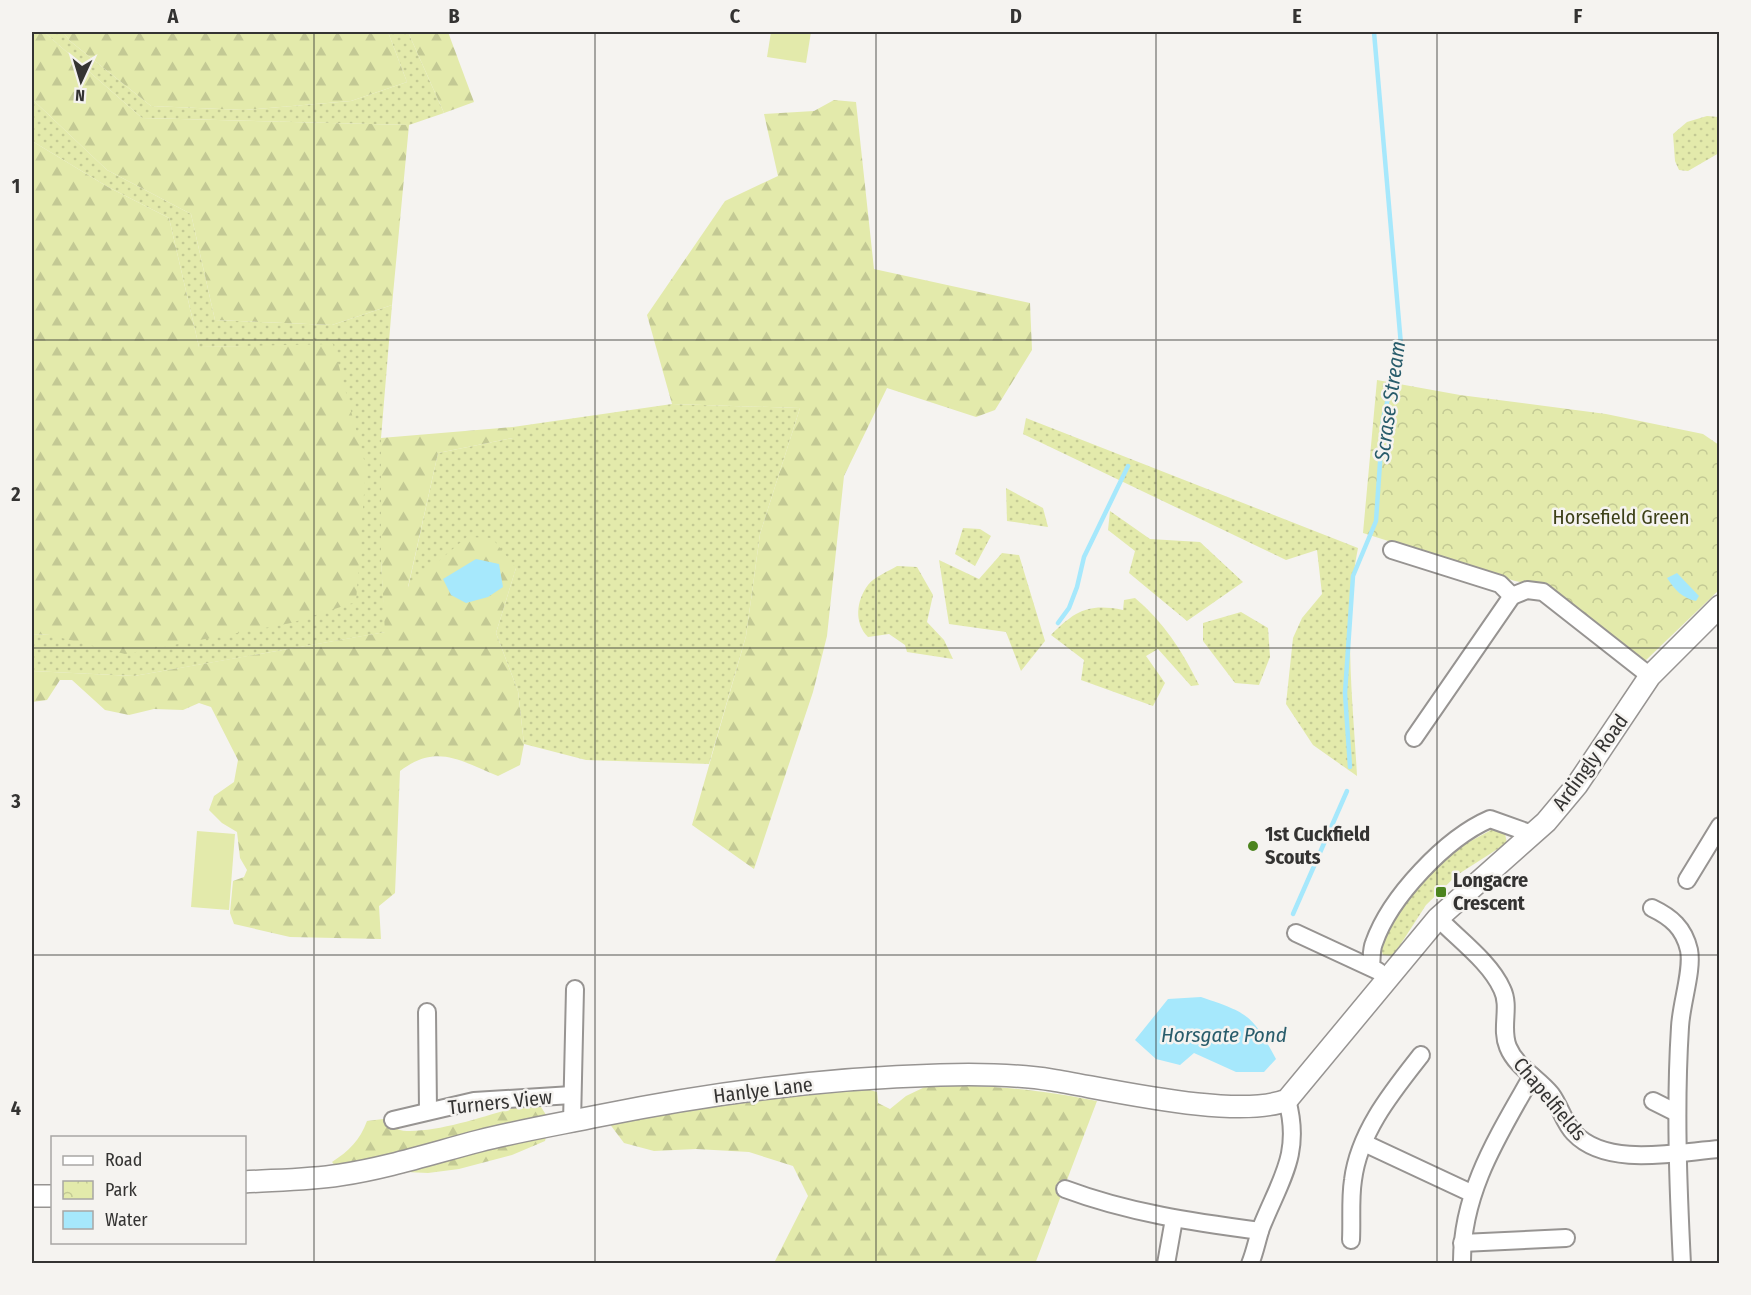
<svg xmlns="http://www.w3.org/2000/svg" width="1751" height="1295" font-family="'Fira Sans Condensed',sans-serif">
<style>
.grass{fill:url(#grass-dots)}
.forest{fill:url(#forest-firs)}
.park{fill:url(#park-crowns)}
.garden{fill:#e3eaab}
.water{fill:#a6e8fc}
.lines{fill:none;stroke-linecap:round;stroke-linejoin:round}
.stream{stroke:#a6e8fc;stroke-width:4.5}
.minor-casing{stroke:#979492;stroke-width:20}
.tertiary-casing{stroke:#979492;stroke-width:24}
.minor{stroke:#fff;stroke-width:16}
.tertiary{stroke:#fff;stroke-width:21}
.grid{fill:none;stroke:#343332;stroke-width:1.5;stroke-opacity:0.55}
.poi-dot{fill:#4c841e;stroke:#f5f3f0;stroke-width:2}
.labels{text-anchor:middle;stroke-width:5;stroke-linejoin:round;paint-order:stroke}
.park-label{font-size:20px;fill:#3d4018;stroke:#f5f3f0}
.street-label{font-size:20px;fill:#343332;stroke:#f5f3f0}
.poi-label{font-size:20px;font-weight:bold;fill:#343332;stroke:#f5f3f0;text-anchor:start}
.water-label{font-size:21px;font-style:italic;fill:#285c6b;stroke:#f5f3f0}
.neatline{fill:none;stroke:#343332;stroke-width:2}
.grid-label{font-size:20px;text-anchor:middle;font-weight:bold;fill:#343332}
</style>
<defs>
<pattern id="grass-dots" width="8" height="8" patternUnits="userSpaceOnUse" patternTransform="scale(1.5)"><rect width="8" height="8" fill="#e3eaab"/><path d="M2 2h.1M6 6h.1" fill="none" stroke="#c3c994" stroke-width="1.8" stroke-linecap="round"/></pattern>
<pattern id="forest-firs" width="22" height="20" patternUnits="userSpaceOnUse" patternTransform="scale(1.5)"><rect width="22" height="20" fill="#e3eaab"/><path d="M5 1l3.5 6h-7zM16 11l3.5 6h-7z" fill="#c3c994"/></pattern>
<pattern id="park-crowns" width="20" height="18" patternUnits="userSpaceOnUse" patternTransform="scale(1.5)"><rect width="20" height="18" fill="#e3eaab"/><path d="M2 6a3 3 0 1 1 6 0M12 15a3 3 0 1 1 6 0" fill="none" stroke="#c3c994"/></pattern>
</defs>
<rect width="100%" height="100%" fill="#f5f3f0"/>
<!-- grass -->
<g class="grass">
<path d="M44,32H63L70,41L151,106L244,110L351,101L407,82L388,32H408L444,113L409,125L142,118Z"/>
<path d="M32,99L107,170L191,214L215,320L332,325L392,305L381,438V561L386,632L134,676L32,671V634L50,635L333,345L199,347L169,218L108,187L32,141Z"/>
<path d="M1707,116L1719,117V153L1688,171L1679,170L1675,161L1673,134L1687,122Z"/>
<path d="M672,404L800,408L760,534L746,636L709,764L586,760L524,744L518,691L496,633L516,568L408,588L438,453L513,438V427Z"/>
<path d="M1026,418L1358,548C1343,622 1353,700 1357,776L1313,745L1286,704L1293,638L1302,618L1322,594L1317,550L1286,560L1023,434Z"/>
<path d="M1006,488L1043,508L1048,527L1007,521Z"/>
<path d="M1110,511L1150,539L1200,542L1243,582L1187,621L1129,573L1135,551L1108,530Z"/>
<path d="M963,528L980,529L991,536L975,566L955,554Z"/>
<path d="M1002,553L1019,555L1045,641L1021,671L1006,632L949,624L939,560L979,579Z"/>
<path d="M897,566L917,567L933,595L927,622L944,640L953,659L907,652L905,645L889,634L868,637C854,623 856,601 868,585C874,577 889,571 897,566Z"/>
<path d="M1135,598C1163,621 1183,652 1199,685L1191,686L1158,649L1146,656L1165,683L1153,706L1081,680L1084,660L1051,635C1075,611 1088,603 1123,610L1124,600Z"/>
<path d="M1241,612L1268,628L1270,657L1259,685L1235,683L1203,641V623Z"/>
<path d="M1493,829L1505,834L1507,843L1457,875L1426,905L1393,956L1383,955L1380,946L1411,894L1454,850Z"/>
</g>
<!-- forest -->
<g class="forest">
<path d="M32,32H44L142,118L409,125L392,305L332,325L215,320L191,214L107,170L32,99Z"/>
<path d="M63,32H388L407,82L351,101L244,110L151,106L70,41Z"/>
<path d="M408,32H448L474,102L444,113Z"/>
<path d="M834,100L856,102L874,269L1030,303L1032,350L995,410L976,417L887,388L844,476L827,636L813,692L754,869L692,825L746,636L760,534L800,408L672,404L647,315L725,201L778,176L764,114L814,111Z"/>
<path d="M32,141L108,187L169,218L199,347L333,344L366,467L356,602L291,623L125,654L50,635L32,634Z"/>
<path d="M513,427V438L438,453L408,587L467,537L492,538L516,568L496,633L518,691L524,744L520,765L498,776C460,761 437,743 400,771L395,893L379,906L381,939L290,937L234,924L230,913L233,881L244,877L247,870L240,858L237,832L222,823L209,810L214,796L234,782L238,760L211,707L199,703L183,710L154,709L129,715L105,710L72,680H60L47,700L32,702V671L134,676L385,632L381,561V438Z"/>
<path d="M929,1085C989,1085 1038,1089 1097,1101L1035,1264L774,1263L808,1196L793,1166L749,1152L696,1149L654,1151L624,1143L609,1123C666,1110 723,1103 781,1095C810,1092 848,1082 877,1092L878,1103L890,1109L906,1096Z"/>
<path d="M521,1106L541,1107L550,1121L545,1141L512,1155L459,1169L428,1173L338,1169L332,1162C349,1151 360,1140 367,1121L383,1119C390,1125 397,1131 407,1131C441,1132 488,1115 521,1106Z"/>
</g>
<!-- park -->
<path class="park" d="M1377,380L1460,395L1606,414L1703,434L1719,445V590L1644,662L1552,588L1515,581L1363,533Z"/>
<!-- garden -->
<g class="garden">
<path d="M771,32H811L806,63L767,57Z"/>
<path d="M197,831L235,834L229,910L191,907Z"/>
</g>
<!-- water -->
<g class="water">
<path d="M476,559L499,564L503,587L488,597L466,603L451,595L443,579Z"/>
<path d="M1677,573L1699,596L1696,601C1682,598 1675,590 1667,578Z"/>
<path d="M1201,997C1248,1013 1252,1014 1276,1059L1264,1072H1236L1194,1053L1180,1065L1156,1059L1135,1040L1168,999Z"/>
</g>
<g class="lines">
<!-- stream -->
<g class="stream">
<path d="M1058,623L1069,608L1077,587L1084,557L1128,466"/>
<path d="M1350,767L1345,693L1353,576L1376,521L1383,419L1401,345L1374,32"/>
<path d="M1293,914L1347,791"/>
</g>
<defs>
<g id="minor">
<path d="M1392,550L1500,584L1512,596L1527,590L1543,592L1650,676"/>
<path d="M1414,738L1512,596"/>
<path d="M1687,880L1720,826"/>
<path d="M1652,908C1671,917 1684,928 1689,950C1693,970 1681,1004 1680,1027C1675,1106 1678,1184 1682,1264"/>
<path d="M1438,918C1458,939 1490,962 1502,989C1511,1007 1500,1028 1508,1047C1516,1067 1538,1078 1551,1094C1560,1106 1564,1123 1574,1133C1607,1168 1677,1152 1720,1149"/>
<path d="M1296,933L1378,971"/>
<path d="M1371,966C1372,959 1371,950 1374,943C1390,897 1446,838 1490,819L1532,834"/>
<path d="M427,1012L428,1111"/>
<path d="M1653,1101L1677,1113"/>
<path d="M393,1120L474,1101L572,1095"/>
<path d="M572,1123L575,989"/>
<path d="M1364,1143L1471,1193"/>
<path d="M1065,1189C1129,1213 1193,1222 1260,1231"/>
<path d="M1351,1240C1352,1220 1350,1199 1353,1180C1359,1132 1392,1092 1421,1055"/>
<path d="M1462,1243L1566,1238"/>
<path d="M1166,1264L1174,1219"/>
<path d="M1250,1264C1255,1252 1257,1240 1261,1228C1280,1180 1302,1154 1287,1100"/>
<path d="M1462,1264C1461,1193 1498,1136 1532,1076"/>
</g>
<g id="tertiary">
<path d="M244,1182C276,1180 308,1180 340,1175C387,1168 433,1153 479,1141C518,1131 559,1124 598,1116C711,1093 825,1078 940,1075C977,1074 1015,1074 1052,1080C1108,1089 1237,1120 1287,1100L1438,918L1546,822L1577,785L1650,676L1720,606"/>
<path d="M32,1196H52"/>
</g>
</defs>
<!-- minor casing -->
<use href="#minor" class="minor-casing"/>
<!-- tertiary casing -->
<use href="#tertiary" class="tertiary-casing"/>
<!-- minor -->
<use href="#minor" class="minor"/>
<!-- tertiary -->
<use href="#tertiary" class="tertiary"/>
</g>
<!-- grid -->
<path class="grid" d="M314,32V1264M595,32V1264M876,32V1264M1156,32V1264M1437,32V1264M32,340H1720M32,648H1720M32,955H1720"/>
<!-- markers -->
<g class="poi-dot">
<circle cx="1253" cy="846" r="6"/>
<rect x="1435" y="886" width="12" height="12" rx="3"/>
</g>
<g class="labels">
<!-- park labels -->
<g class="park-label">
<text x="1621" y="524">Horsefield Green</text>
</g>
<!-- street labels -->
<g class="street-label">
<text transform="translate(1590 762) rotate(-54)" y="7">Ardingly Road</text>
<text transform="translate(763 1090) rotate(-7)" y="7">Hanlye Lane</text>
<text transform="translate(1550 1099) rotate(50)" y="7">Chapelfields</text>
<text transform="translate(500 1102) rotate(-6)" y="7">Turners View</text>
</g>
<!-- poi labels -->
<g class="poi-label">
<text x="1265" y="841">1st Cuckfield<tspan x="1265" dy="23">Scouts</tspan></text>
<text x="1453" y="887">Longacre<tspan x="1453" dy="23">Crescent</tspan></text>
</g>
<!-- water labels -->
<g class="water-label">
<text transform="translate(1390 401) rotate(-82)" y="7">Scrase Stream</text>
<text x="1224" y="1042">Horsgate Pond</text>
</g>
</g>
<!-- border -->
<rect width="1751" height="1295" fill="none" stroke="#f5f3f0" stroke-width="66"/>
<!-- legend -->
<rect x="51" y="1136" width="195" height="108" fill="#f5f3f0" stroke="#a8a6a4" stroke-width="1.5"/>
<rect x="63" y="1156" width="30" height="9" fill="#ffffff" stroke="#a8a6a4" stroke-width="1.5"/>
<text x="105" y="1166" font-size="18" fill="#343332">Road</text>
<rect x="63" y="1181" width="30" height="18" fill="url(#park-crowns)" stroke="#a8a6a4" stroke-width="1.5"/>
<text x="105" y="1196" font-size="18" fill="#343332">Park</text>
<rect x="63" y="1211" width="30" height="18" fill="#a6e8fc" stroke="#a8a6a4" stroke-width="1.5"/>
<text x="105" y="1226" font-size="18" fill="#343332">Water</text>
<!-- north arrow -->
<g transform="translate(81 81) rotate(184)" stroke="#f5f3f0" stroke-width="4.5" paint-order="stroke">
<path d="M0-4.5L10 22L0 15L-10 22Z" fill="#343332"/>
<text y="-9" font-size="16" font-weight="bold" text-anchor="middle" fill="#343332">N</text>
</g>
<rect x="33" y="33" width="1685" height="1229" class="neatline"/>
<g class="grid-label">
<text x="173" y="23">A</text>
<text x="454" y="23">B</text>
<text x="735" y="23">C</text>
<text x="1016" y="23">D</text>
<text x="1297" y="23">E</text>
<text x="1578" y="23">F</text>
<text x="16" y="193">1</text>
<text x="16" y="501">2</text>
<text x="16" y="808">3</text>
<text x="16" y="1115">4</text>
</g>
</svg>
